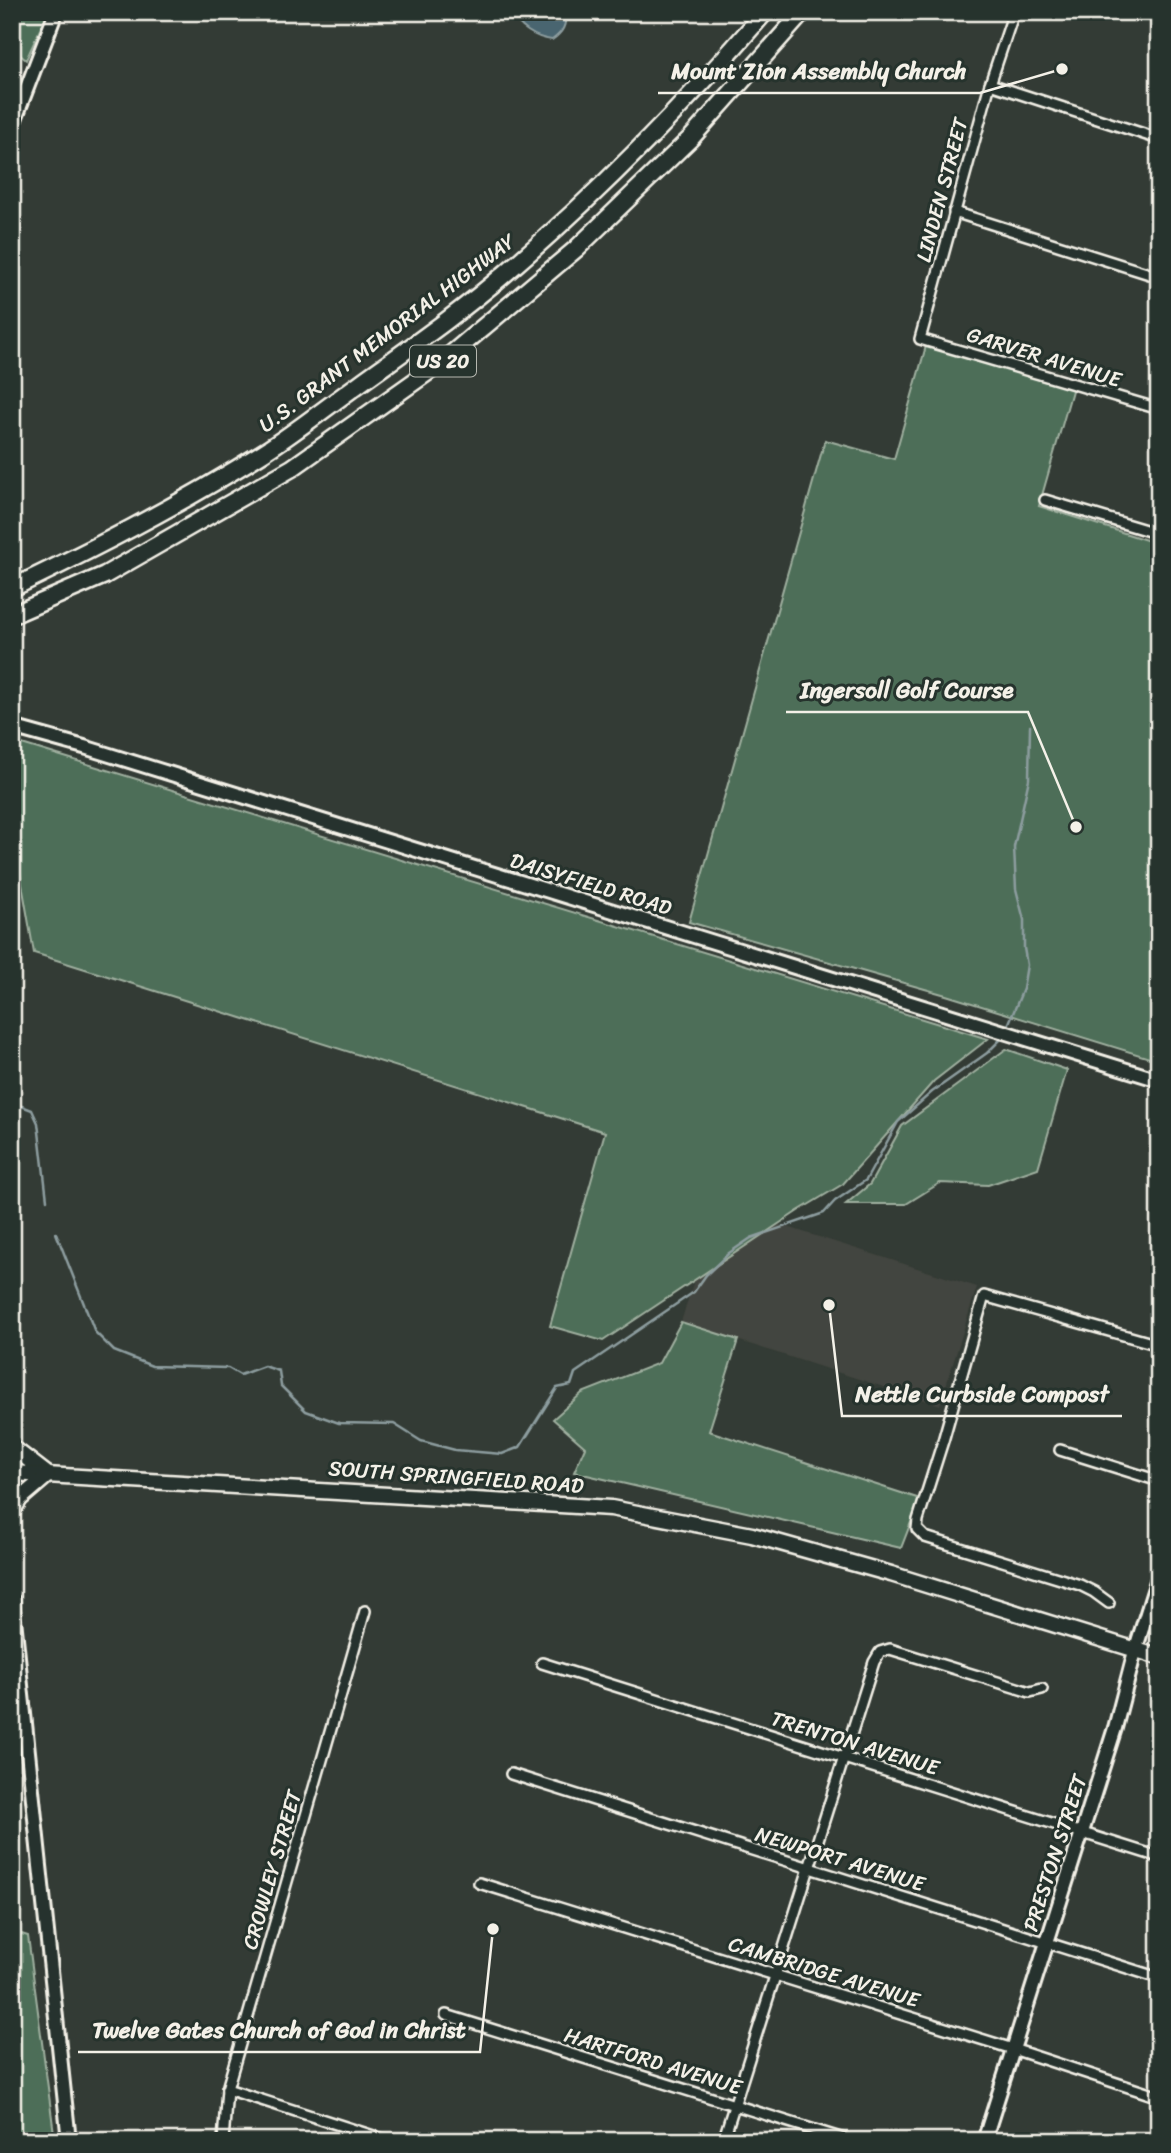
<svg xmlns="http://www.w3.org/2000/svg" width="1171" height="2153" font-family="Sriracha,sans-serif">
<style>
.built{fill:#43453f}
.green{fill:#4d6e58;stroke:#a0b0a0;stroke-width:2}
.water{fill:#49656f;stroke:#8d9d9f;stroke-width:2}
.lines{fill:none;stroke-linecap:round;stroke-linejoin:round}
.stream{stroke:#8d9d9f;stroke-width:2.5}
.street-casing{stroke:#f4f1e8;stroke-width:14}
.secondary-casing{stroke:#f4f1e8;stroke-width:18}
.primary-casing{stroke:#f4f1e8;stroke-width:19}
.highway-casing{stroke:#f4f1e8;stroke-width:21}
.street{stroke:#26332d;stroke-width:9}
.secondary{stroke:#26332d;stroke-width:12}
.primary{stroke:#26332d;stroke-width:14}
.highway{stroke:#26332d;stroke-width:16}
.labels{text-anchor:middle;stroke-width:6;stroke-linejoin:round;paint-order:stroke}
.shield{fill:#26332d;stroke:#b6b8b0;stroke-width:2}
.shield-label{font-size:19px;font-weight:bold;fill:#f4f1e8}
.street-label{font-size:21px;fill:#f4f1e8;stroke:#26332d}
.leader{fill:none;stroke:#f4f1e8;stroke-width:2.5}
.callout-dot{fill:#f4f1e8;stroke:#26332d;stroke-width:2.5}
.callout-label{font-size:23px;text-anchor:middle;font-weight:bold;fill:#f4f1e8;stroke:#26332d;stroke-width:6;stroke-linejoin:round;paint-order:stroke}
</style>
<rect width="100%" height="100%" fill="#333b35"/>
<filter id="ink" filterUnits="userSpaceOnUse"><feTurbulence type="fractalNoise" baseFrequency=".0143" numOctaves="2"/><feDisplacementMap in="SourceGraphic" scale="14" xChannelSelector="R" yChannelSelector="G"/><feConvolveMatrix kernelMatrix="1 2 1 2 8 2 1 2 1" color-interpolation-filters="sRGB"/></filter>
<g filter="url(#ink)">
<!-- built -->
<path class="built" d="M718,1205L977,1287L940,1405L681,1322Z"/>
<!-- green -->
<g class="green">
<path d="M12,12H48L26,60L12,48Z"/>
<path d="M926,346L1073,387L1039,506L1159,544V1061L946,995L689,922L825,440L894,459Z"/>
<path d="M12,741L988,1039L934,1081L843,1184L798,1211L603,1341L550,1326L605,1132L34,953L12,827Z"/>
<path d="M1006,1049L1067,1070L1038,1168L988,1185L940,1183L906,1204H846L870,1184L902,1126Z"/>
<path d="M681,1322L738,1340L709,1431L920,1499L901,1548L574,1472L585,1447L553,1419L582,1393L659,1363Z"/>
<path d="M12,1931L28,1936L55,2141H32L12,2135Z"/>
</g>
<!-- water -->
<path class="water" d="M511,12H564C568,25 562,33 552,40C535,38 519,28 511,12Z"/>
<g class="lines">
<!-- stream -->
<g class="stream">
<path d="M1007,1028L1023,989L1027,965L1024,948V920L1016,889L1014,847L1029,779L1030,726"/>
<path d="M19,1105L32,1110L38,1123L47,1200"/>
<path d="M56,1233L95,1332L114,1351L152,1366L228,1368L240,1375L264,1366L279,1371L281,1386L306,1411L339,1423L394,1424L421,1441L455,1450L502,1454L520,1447L557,1388L571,1385L575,1373L694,1292L706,1275L729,1253L751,1238L824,1213L835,1201L866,1180L898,1122L932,1092L987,1053L1003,1037"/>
</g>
<defs>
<g id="street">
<path d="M1014,12L990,84L920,339L1159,409"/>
<path d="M990,84L1159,139"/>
<path d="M954,212L1159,277"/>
<path d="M1045,500L1159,534"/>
<path d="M1060,1450L1159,1481"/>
<path d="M1109,1603L1094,1592L1080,1585L925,1537L917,1529L918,1520L943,1441L984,1296L1159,1345"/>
<path d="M542,1663L1159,1857"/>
<path d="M511,1774L1159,1978"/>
<path d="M479,1883L1013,2049L1159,2097"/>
<path d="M446,2015L850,2141"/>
<path d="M227,2089L389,2141"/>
<path d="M223,2141L227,2089L365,1611"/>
<path d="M723,2141L874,1662L880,1652L890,1649L1030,1692L1042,1689"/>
</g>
<g id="secondary">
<path d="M12,127L56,12"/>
<path d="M12,727L84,747L1159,1080"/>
<path d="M12,1600L69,2141"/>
<path d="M984,2141L1115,1728L1135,1651L1159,1575"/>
</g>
<g id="primary">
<path d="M12,1447L47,1474"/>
<path d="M12,1473L611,1508L752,1535L891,1574L1159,1657"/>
<path d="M12,1512L20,1499L48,1475"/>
</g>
<g id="highway">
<path d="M12,588C98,547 183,503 264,452C297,431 328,406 359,384C409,348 461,312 507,272C600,192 685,105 765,12"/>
<path d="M12,615L105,575L292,468L442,362L576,249L692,137L803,12"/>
</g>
</defs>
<!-- street casing -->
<use href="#street" class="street-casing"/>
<!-- secondary casing -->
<use href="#secondary" class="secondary-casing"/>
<!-- primary casing -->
<use href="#primary" class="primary-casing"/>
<!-- highway casing -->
<use href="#highway" class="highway-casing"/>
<!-- street -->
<use href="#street" class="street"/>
<!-- secondary -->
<use href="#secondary" class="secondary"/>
<!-- primary -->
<use href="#primary" class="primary"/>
<!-- highway -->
<use href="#highway" class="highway"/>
</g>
</g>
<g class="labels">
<!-- shield labels -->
<rect class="shield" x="410" y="345.5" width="66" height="31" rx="5"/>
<g class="shield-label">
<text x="443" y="368">US 20</text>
</g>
<!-- street labels -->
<g class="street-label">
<text transform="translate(942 190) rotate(-75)" y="7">LINDEN STREET</text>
<text transform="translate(387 333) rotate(-37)" y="7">U.S. GRANT MEMORIAL HIGHWAY</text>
<text transform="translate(1044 357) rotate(17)" y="7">GARVER AVENUE</text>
<text transform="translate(591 884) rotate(17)" y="7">DAISYFIELD ROAD</text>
<text transform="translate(456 1477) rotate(4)" y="7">SOUTH SPRINGFIELD ROAD</text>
<text transform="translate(855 1743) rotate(17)" y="7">TRENTON AVENUE</text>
<text transform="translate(1055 1853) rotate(-72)" y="7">PRESTON STREET</text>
<text transform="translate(840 1859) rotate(17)" y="7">NEWPORT AVENUE</text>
<text transform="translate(272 1870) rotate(-74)" y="7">CROWLEY STREET</text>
<text transform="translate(824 1972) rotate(17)" y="7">CAMBRIDGE AVENUE</text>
<text transform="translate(653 2061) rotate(17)" y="7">HARTFORD AVENUE</text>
</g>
</g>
<!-- callouts -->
<path class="leader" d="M1062 69L980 93H658M1076 827L1028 712H786M829 1305L842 1416H1122M493 1929L480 2052H78"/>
<g class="callout-dot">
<circle cx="1062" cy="69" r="7"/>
<circle cx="1076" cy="827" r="7"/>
<circle cx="829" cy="1305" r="7"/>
<circle cx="493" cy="1929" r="7"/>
</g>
<g class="callout-label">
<text x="819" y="79">Mount Zion Assembly Church</text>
<text x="907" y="698">Ingersoll Golf Course</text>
<text x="982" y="1402">Nettle Curbside Compost</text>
<text x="279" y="2038">Twelve Gates Church of God in Christ</text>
</g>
<!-- margin -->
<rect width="1171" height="2153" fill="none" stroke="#26332d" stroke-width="42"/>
<rect x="21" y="21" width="1129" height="2111" fill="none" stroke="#f4f1e8" stroke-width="2.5" filter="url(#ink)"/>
</svg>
